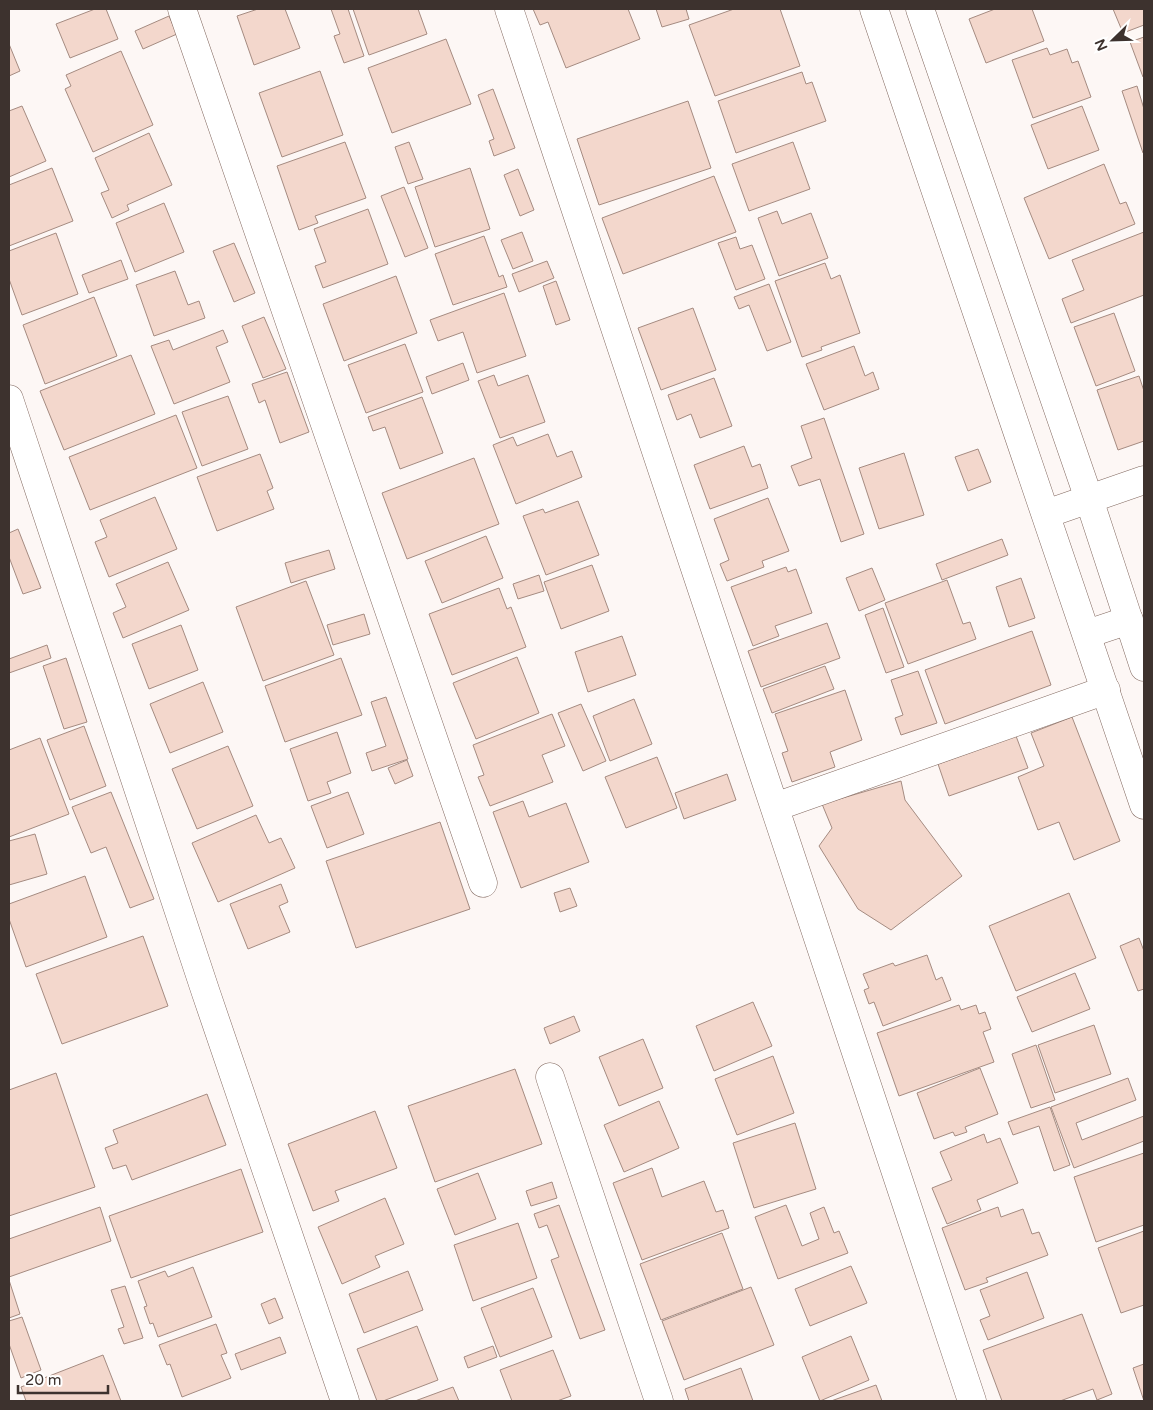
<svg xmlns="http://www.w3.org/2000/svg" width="1153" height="1410" font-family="'Varela Round',sans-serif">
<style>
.building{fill:#f3d7cc;stroke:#a58b81}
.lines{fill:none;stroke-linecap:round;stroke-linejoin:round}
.minor-casing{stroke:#836a61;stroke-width:29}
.minor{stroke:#fff;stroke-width:28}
</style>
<rect width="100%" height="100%" fill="#fdf7f5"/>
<!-- building -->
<g class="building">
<path d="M95,9H106L118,39L70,58L56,24Z"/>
<path d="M258,9H285L300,48L254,65L237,16Z"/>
<path d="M331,9H348L364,56L344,63L334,36L340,34Z"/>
<path d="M353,9H418L427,34L369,55Z"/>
<path d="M533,9H628L640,39L566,68L548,22L540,25Z"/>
<path d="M656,9H686L689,19L662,27Z"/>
<path d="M734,9H780L800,66L715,96L689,25Z"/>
<path d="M995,9H1032L1044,41L986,63L969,19Z"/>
<path d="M1113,9H1144V25L1123,33Z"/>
<path d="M169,16L177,34L143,49L135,31Z"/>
<path d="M1144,37V76L1143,77L1130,42Z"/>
<path d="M446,39L471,104L392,133L368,68Z"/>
<path d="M9,44L20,71L9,76Z"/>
<path d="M1047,48L1050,55L1067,49L1072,63L1078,61L1091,97L1033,118L1012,60Z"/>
<path d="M121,51L153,125L93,152L65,89L71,86L66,75Z"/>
<path d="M320,71L343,135L282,157L259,93Z"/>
<path d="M802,72L806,84L812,82L826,121L736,153L718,101Z"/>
<path d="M1137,86L1144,109V152L1143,153L1122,91Z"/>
<path d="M493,89L515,148L494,156L489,141L494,139L478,95Z"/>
<path d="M688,101L711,168L599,205L577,139Z"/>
<path d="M22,106L46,161L9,177V111Z"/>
<path d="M1082,106L1099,150L1048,169L1031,125Z"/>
<path d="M149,133L172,185L127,205L129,210L112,218L101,193L109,190L95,158Z"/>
<path d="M345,142L366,198L315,216L318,223L299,230L277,166Z"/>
<path d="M409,142L423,179L408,184L395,147Z"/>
<path d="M793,142L810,189L749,211L732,164Z"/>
<path d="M1104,164L1120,204L1126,202L1135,224L1049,259L1024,198Z"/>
<path d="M52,168L73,221L9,246V185Z"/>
<path d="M470,168L490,229L435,247L415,187Z"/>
<path d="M518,169L534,210L520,216L504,175Z"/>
<path d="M714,176L736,232L623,274L602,218Z"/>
<path d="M404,187L428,248L405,257L381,196Z"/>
<path d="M164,203L184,252L135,272L116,223Z"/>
<path d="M368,209L388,264L323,288L315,266L326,262L314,229Z"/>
<path d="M777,211L782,224L811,213L828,258L779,276L758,218Z"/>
<path d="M522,232L533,261L513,269L501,240Z"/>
<path d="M1144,232V295L1071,323L1062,299L1084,290L1072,260Z"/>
<path d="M56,233L78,294L22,315L9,279V251Z"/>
<path d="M484,236L499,277L503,275L507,287L453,305L435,254Z"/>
<path d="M736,237L740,249L752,245L765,279L736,290L718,243Z"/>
<path d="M234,243L255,293L234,302L213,251Z"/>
<path d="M121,260L128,279L89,293L82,275Z"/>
<path d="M547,261L554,278L519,292L512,274Z"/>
<path d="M825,263L831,279L840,275L860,333L821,347L822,350L802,357L775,281Z"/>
<path d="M175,271L188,305L199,301L205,318L154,336L136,285Z"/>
<path d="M396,276L417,333L344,361L323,304Z"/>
<path d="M556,281L570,320L556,325L543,286Z"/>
<path d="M769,284L791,342L767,351L749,305L739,309L734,297Z"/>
<path d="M504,293L526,356L477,373L463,332L438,341L430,320Z"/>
<path d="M94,297L117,356L45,384L23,325Z"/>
<path d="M693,308L716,370L661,390L638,328Z"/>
<path d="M1114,313L1135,371L1096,386L1074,327Z"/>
<path d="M264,317L286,369L263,378L242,326Z"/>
<path d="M223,330L228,342L216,347L230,382L174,404L151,346L169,340L173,350Z"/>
<path d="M405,344L423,392L366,413L348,365Z"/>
<path d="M854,346L865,376L873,372L879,389L824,410L806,364Z"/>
<path d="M131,355L155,414L64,450L40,391Z"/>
<path d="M463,363L469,380L432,394L426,377Z"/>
<path d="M287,372L309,432L280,443L265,400L259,403L252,384Z"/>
<path d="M494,375L498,386L528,375L545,422L500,438L478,381Z"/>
<path d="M1139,376L1144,391V441L1118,450L1097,390Z"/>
<path d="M714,378L732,426L700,438L691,414L677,420L668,395Z"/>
<path d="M228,396L248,449L202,466L182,412Z"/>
<path d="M422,397L443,453L400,469L385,427L373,431L368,417Z"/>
<path d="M176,415L197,468L90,510L69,457Z"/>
<path d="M824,418L864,534L841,542L820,479L799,486L791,466L812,458L801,426Z"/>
<path d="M548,434L557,457L572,451L582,477L516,504L493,445L513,437L517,446Z"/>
<path d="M744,446L752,467L760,464L768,488L710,509L694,465Z"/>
<path d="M978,449L991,482L968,491L955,457Z"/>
<path d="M904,453L924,515L879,529L859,468Z"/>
<path d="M260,454L273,488L267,491L274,509L217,531L197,477Z"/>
<path d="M474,458L499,524L407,559L382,493Z"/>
<path d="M155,497L177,549L109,577L95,542L107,537L100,520Z"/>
<path d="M768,498L789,551L762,561L764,567L727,581L720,564L729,560L714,519Z"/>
<path d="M578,501L599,555L546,575L523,516L543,509L545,513Z"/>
<path d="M18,529L41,588L23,594L9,557V533Z"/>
<path d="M486,536L503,578L442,603L425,561Z"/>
<path d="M1002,539L1008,555L942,580L936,564Z"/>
<path d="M329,550L335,569L291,583L285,563Z"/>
<path d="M168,562L189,610L123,638L113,613L126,607L116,584Z"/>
<path d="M592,565L609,611L561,629L544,582Z"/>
<path d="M786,567L788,572L796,569L812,613L775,626L779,636L753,646L731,587Z"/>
<path d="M872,568L885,600L859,611L846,578Z"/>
<path d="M539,575L544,591L518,599L513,584Z"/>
<path d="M1021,578L1035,618L1009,627L996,587Z"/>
<path d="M947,580L963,624L970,622L976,639L908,664L885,603Z"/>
<path d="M306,581L334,655L263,681L236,607Z"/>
<path d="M499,588L507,609L511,607L526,647L452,675L429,614Z"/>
<path d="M883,608L904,667L886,673L865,615Z"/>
<path d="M364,614L370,634L333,645L327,625Z"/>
<path d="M827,623L840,658L761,687L748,651Z"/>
<path d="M181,625L198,670L149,689L132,644Z"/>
<path d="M1032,631L1051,685L945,724L925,670Z"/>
<path d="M622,636L636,675L588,692L575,652Z"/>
<path d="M47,645L51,658L9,673V659Z"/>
<path d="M517,657L539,713L476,739L453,683Z"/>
<path d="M66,658L87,722L64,729L43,666Z"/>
<path d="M341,658L362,715L285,742L265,686Z"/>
<path d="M825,666L834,689L772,713L763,689Z"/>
<path d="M918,671L937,723L901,735L895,718L903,715L891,680Z"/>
<path d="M203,682L223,732L170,753L150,704Z"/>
<path d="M845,690L862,740L830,752L835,767L792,782L782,753L788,751L775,714Z"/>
<path d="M386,697L408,759L372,771L366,753L386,746L371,702Z"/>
<path d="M634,699L652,744L610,761L593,716Z"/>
<path d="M581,704L606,761L583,771L558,713Z"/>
<path d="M552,714L565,746L542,755L553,782L490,806L478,777L484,775L473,745Z"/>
<path d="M1072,717L1120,841L1074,860L1059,822L1038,830L1018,777L1044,766L1031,733Z"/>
<path d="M84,726L106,786L70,800L47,740Z"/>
<path d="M337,732L351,773L327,782L331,793L308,801L290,749Z"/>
<path d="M1016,736L1028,768L949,796L938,764Z"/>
<path d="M40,738L69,814L9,837V750Z"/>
<path d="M228,746L253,806L197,829L172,769Z"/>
<path d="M657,757L677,808L626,828L605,777Z"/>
<path d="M407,760L413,776L395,784L388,768Z"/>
<path d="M727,774L736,800L684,819L675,793Z"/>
<path d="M901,781L905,800L962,876L891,930L858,909L819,846L832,828L822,804Z"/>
<path d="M111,792L154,899L130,908L106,847L91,853L72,807Z"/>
<path d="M348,792L364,834L327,848L311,806Z"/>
<path d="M523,801L529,817L566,803L589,862L521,888L493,812Z"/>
<path d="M256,815L269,843L281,838L295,868L218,902L192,843Z"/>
<path d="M440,822L470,909L356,948L326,861Z"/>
<path d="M35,834L47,874L9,885V841Z"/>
<path d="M85,876L107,937L26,967L9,919V904Z"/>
<path d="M281,884L288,902L279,906L290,932L248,949L230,904Z"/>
<path d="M570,888L577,906L560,912L554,893Z"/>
<path d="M1069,893L1096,958L1016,991L989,926Z"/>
<path d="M143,936L168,1006L62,1044L36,974Z"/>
<path d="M1139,938L1144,951V989L1138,991L1120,946Z"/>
<path d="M927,955L936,980L942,977L951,1000L883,1026L874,1002L869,1004L864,990L869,988L863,974L893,963L895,966Z"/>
<path d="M1075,973L1090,1009L1032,1032L1017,997Z"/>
<path d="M753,1002L772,1046L714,1071L696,1026Z"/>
<path d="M959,1005L961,1010L976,1005L979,1014L985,1012L991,1029L983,1032L994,1062L899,1096L877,1033Z"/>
<path d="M574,1016L580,1031L550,1044L544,1028Z"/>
<path d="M1094,1025L1111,1074L1055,1093L1038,1045Z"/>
<path d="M643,1039L663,1088L619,1106L599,1057Z"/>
<path d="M1036,1045L1055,1100L1031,1108L1012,1054Z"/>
<path d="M773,1056L794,1113L737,1135L715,1079Z"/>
<path d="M980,1068L998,1114L965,1127L967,1132L955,1136L953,1132L934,1139L917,1093Z"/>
<path d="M515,1069L542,1144L435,1182L408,1106Z"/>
<path d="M56,1073L95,1187L9,1216V1090Z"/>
<path d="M1128,1078L1136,1100L1076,1123L1082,1140L1144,1116V1141L1074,1168L1051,1107Z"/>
<path d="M207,1094L226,1145L132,1180L126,1165L113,1169L105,1148L118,1143L113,1130Z"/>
<path d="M659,1101L679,1148L624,1172L604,1125Z"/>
<path d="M1050,1107L1070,1165L1054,1171L1039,1126L1013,1135L1008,1122Z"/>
<path d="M375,1111L397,1168L335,1191L339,1201L313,1211L288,1144Z"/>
<path d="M795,1123L816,1189L754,1208L733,1143Z"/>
<path d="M984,1134L987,1143L1000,1138L1018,1183L977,1200L981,1210L947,1224L932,1188L952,1180L940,1152Z"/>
<path d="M1144,1153V1225L1096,1242L1074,1177Z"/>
<path d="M652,1168L662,1197L704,1181L716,1212L723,1210L729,1228L642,1260L613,1183Z"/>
<path d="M241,1169L263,1232L131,1278L109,1216Z"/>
<path d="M478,1173L496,1219L455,1235L437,1189Z"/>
<path d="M552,1182L557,1198L531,1206L526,1191Z"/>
<path d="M385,1198L404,1244L375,1256L380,1267L342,1284L318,1227Z"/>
<path d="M559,1205L605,1330L580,1339L551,1260L559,1257L547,1225L539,1228L534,1214Z"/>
<path d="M786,1205L802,1246L819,1239L810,1213L824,1207L834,1233L839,1231L848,1253L778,1279L755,1217Z"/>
<path d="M100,1207L111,1241L9,1277V1239Z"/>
<path d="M998,1207L1001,1217L1023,1209L1032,1234L1039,1232L1048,1255L986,1278L988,1282L965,1290L942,1228Z"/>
<path d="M518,1223L537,1278L473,1301L454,1245Z"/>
<path d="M1144,1231V1305L1121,1313L1098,1248Z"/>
<path d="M722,1233L743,1289L661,1320L640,1264Z"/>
<path d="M851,1266L867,1303L810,1326L795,1289Z"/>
<path d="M193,1267L212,1317L158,1337L153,1323L150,1324L144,1307L147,1306L138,1281L165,1271L168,1277Z"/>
<path d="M408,1271L423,1310L364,1333L349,1294Z"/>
<path d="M1027,1272L1044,1318L988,1340L980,1320L990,1316L980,1290Z"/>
<path d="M9,1280L20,1314L9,1318Z"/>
<path d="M125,1286L143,1338L124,1344L118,1329L124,1327L111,1290Z"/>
<path d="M751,1287L774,1345L684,1380L662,1321Z"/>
<path d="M533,1288L552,1337L500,1357L481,1308Z"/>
<path d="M275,1298L283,1318L269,1324L261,1304Z"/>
<path d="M1082,1314L1112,1394L1097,1400L1093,1389L1060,1401H1002L983,1350Z"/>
<path d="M22,1317L41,1370L21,1378L9,1344V1321Z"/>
<path d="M216,1324L227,1353L221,1355L231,1378L182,1397L170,1364L167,1365L159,1345Z"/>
<path d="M417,1326L438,1380L383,1401H377L357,1349Z"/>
<path d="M851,1336L869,1380L820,1401L802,1357Z"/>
<path d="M280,1337L286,1353L241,1370L235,1354Z"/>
<path d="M493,1346L497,1357L468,1368L464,1357Z"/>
<path d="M553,1350L571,1396L557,1401H512L500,1370Z"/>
<path d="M103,1355L121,1401H26L21,1387Z"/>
<path d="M1144,1364V1401L1133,1368Z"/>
<path d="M741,1368L753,1401H689L685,1389Z"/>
<path d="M876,1385L882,1401H831Z"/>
<path d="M453,1387L459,1401H415Z"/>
</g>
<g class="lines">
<defs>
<g id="minor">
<path d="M182,9L483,883"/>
<path d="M509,9L972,1401"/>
<path d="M874,9L1144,805"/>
<path d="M920,9L1089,499L1144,667"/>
<path d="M9,399L206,993L345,1401"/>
<path d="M1046,514L1144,480"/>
<path d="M1087,634L1129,620"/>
<path d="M775,807L1106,690"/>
<path d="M550,1077L659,1401"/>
</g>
</defs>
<!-- minor casing -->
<use href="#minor" class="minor-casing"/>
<!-- minor -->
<use href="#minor" class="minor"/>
</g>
<!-- border -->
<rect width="1153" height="1410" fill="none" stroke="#3d322e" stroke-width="20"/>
<!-- north arrow -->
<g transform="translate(1113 40) rotate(247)" stroke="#ffffff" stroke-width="4" paint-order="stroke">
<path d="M0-4L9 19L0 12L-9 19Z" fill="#3d322e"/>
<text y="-8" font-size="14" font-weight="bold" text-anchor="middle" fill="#3d322e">N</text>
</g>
<!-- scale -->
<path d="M18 1385v8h90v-8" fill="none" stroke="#3d322e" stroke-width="2.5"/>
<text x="25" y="1385" font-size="15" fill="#3d322e" stroke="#ffffff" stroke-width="4" paint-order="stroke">20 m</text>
</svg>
